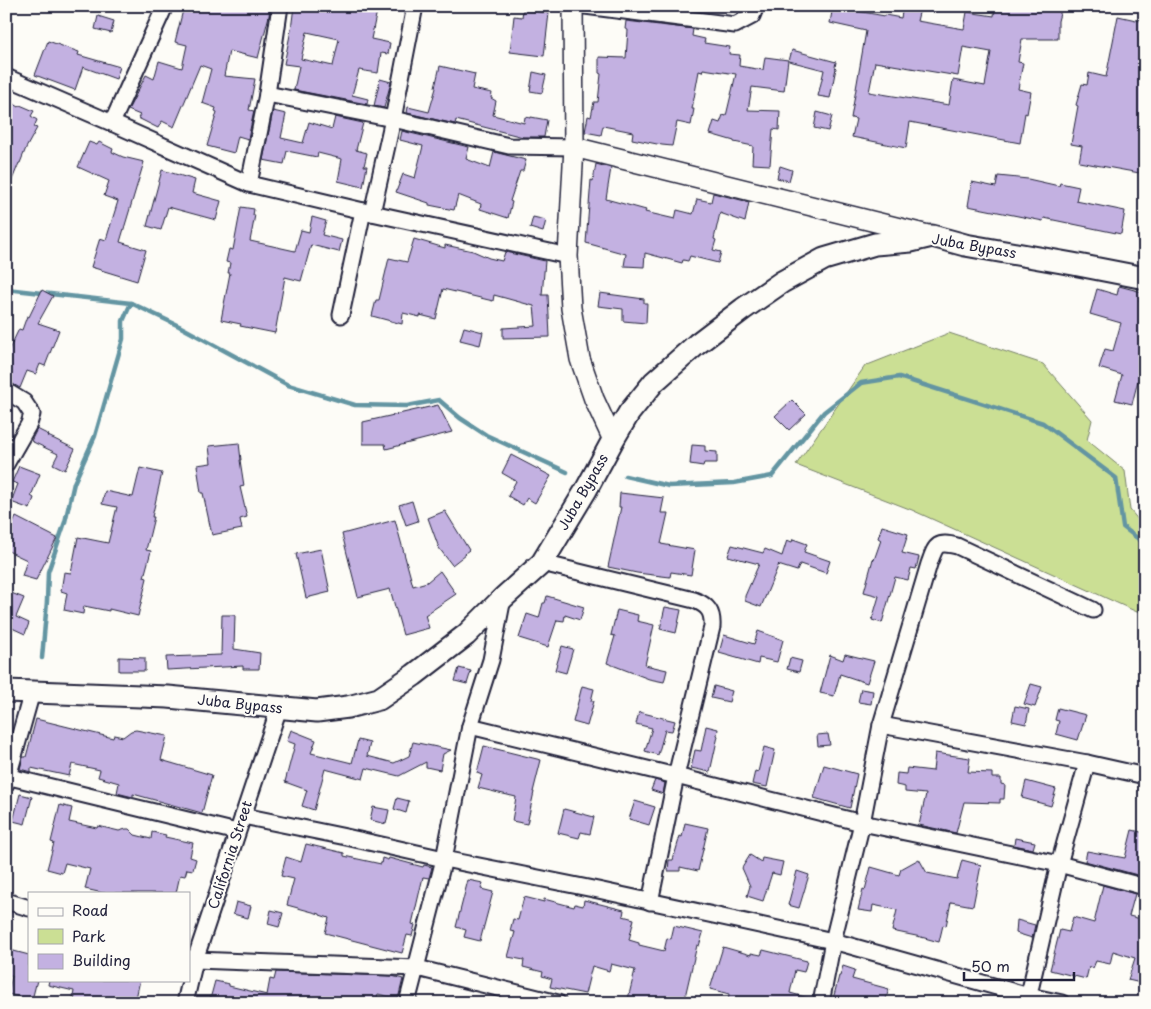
<svg xmlns="http://www.w3.org/2000/svg" width="1151" height="1009" font-family="'Playpen Sans',sans-serif">
<style>
.green{fill:#cbdf94;stroke:#768068}
.lines{fill:none;stroke-linecap:round;stroke-linejoin:round}
.stream{stroke:#6495a2;stroke-width:4.5}
.building{fill:#c3b1e1;stroke:#22223b;fill-rule:evenodd}
.minor-casing{stroke:#22223b;stroke-width:19}
.tertiary-casing{stroke:#22223b;stroke-width:22}
.secondary-casing{stroke:#22223b;stroke-width:25}
.minor{stroke:#fdfcf7;stroke-width:15}
.tertiary{stroke:#fdfcf7;stroke-width:19}
.secondary{stroke:#fdfcf7;stroke-width:21}
.labels{text-anchor:middle;stroke-width:4;stroke-linejoin:round;paint-order:stroke}
.street-label{font-size:14px;fill:#22223b;stroke:#fdfcf7}
</style>
<rect width="100%" height="100%" fill="#fdfcf7"/>
<filter id="ink" filterUnits="userSpaceOnUse"><feTurbulence type="fractalNoise" baseFrequency=".02" numOctaves="2"/><feDisplacementMap in="SourceGraphic" scale="10" xChannelSelector="R" yChannelSelector="G"/><feConvolveMatrix kernelMatrix="1 2 1 2 8 2 1 2 1" color-interpolation-filters="sRGB"/></filter>
<g filter="url(#ink)">
<!-- green -->
<path class="green" d="M949,333L1043,364L1092,420L1087,440L1125,471L1130,510L1145,528V597L1137,612L912,510L796,465L865,366Z"/>
<g class="lines">
<!-- stream -->
<g class="stream">
<path d="M6,289L131,303L179,326L288,385L355,405L407,406L439,400L460,418L486,435L567,472"/>
<path d="M625,476L669,486L734,483L772,476L824,412L861,383L899,377L1043,423L1116,478L1123,527L1145,544"/>
<path d="M42,658L47,601L48,572L65,522L74,483L95,436L123,339V321L131,303"/>
</g>
</g>
<!-- building -->
<g class="building">
<path d="M184,6H270L269,16L258,58L229,51L224,76L255,79L249,110L254,111L248,139L238,136L234,153L207,146L217,112L215,111L216,108L202,103L211,69L200,65L174,127L162,121L158,128L138,118L140,115L128,110L146,75L154,79L159,61L182,68L187,45L175,42Z"/>
<path d="M294,6H378L371,39L390,43L388,54L381,53L378,73L359,70L352,95L368,99L367,104L294,90L299,66L284,64L291,30ZM307,32L339,39L333,66L301,59Z"/>
<path d="M833,6H852L851,10L885,16V15L901,18L903,6H904L920,9L917,21L964,29L967,12L994,16L995,6H1062L1058,21V39H1022L1018,62L1023,63L1018,89L1031,92L1027,114L1025,113L1020,143L910,122L906,148L852,137L856,119L851,118L866,31L830,23ZM963,47L991,52L985,86L953,80L949,105L869,92L875,62L958,76Z"/>
<path d="M523,10L549,13L544,56L510,52L514,16L522,17Z"/>
<path d="M98,16L114,21L111,33L95,29Z"/>
<path d="M1118,16L1145,22V174L1079,162L1082,146L1071,144L1078,106L1076,105L1082,84L1087,85L1089,73L1106,77Z"/>
<path d="M626,21L693,29L692,36L705,39L704,43L730,47L729,54L740,55L739,66L763,70L765,57L788,60L784,91L752,87L748,110L780,111L779,130L773,129L770,165L752,164L753,146L734,142V141L710,134L714,121L720,123L723,115L726,116L736,74L703,69L702,72L699,71L692,109H694L691,125L677,122L672,146L662,145L632,139L633,132L603,126L601,135L585,132L588,116L591,117L594,102H598L601,74L599,73V57L626,58L628,30L625,29Z"/>
<path d="M48,41L79,52L78,55L120,67L116,79L83,67L75,90L35,75Z"/>
<path d="M792,50L836,62L835,67L836,68L830,98L818,96L824,70L789,61Z"/>
<path d="M440,66L475,74L472,89L492,93L491,98L496,101L493,115L524,123L525,117L531,118V117L547,120L544,137H523L456,120L455,124L407,113L408,107L429,112L436,88L435,87Z"/>
<path d="M533,72L546,75L542,93L530,91Z"/>
<path d="M380,79L391,82L384,108L374,106Z"/>
<path d="M11,102L19,107L20,105L34,111L31,116L37,120L34,127L37,128L26,148L20,163H19L7,192L6,111Z"/>
<path d="M273,111L286,114L281,138L303,143L309,122L332,129L335,117L363,123L356,150L367,153L364,166H367L363,187L338,181L342,159L318,153L317,157L287,151L284,164L263,160Z"/>
<path d="M817,112L832,116L828,131L814,128Z"/>
<path d="M402,131L469,147L466,159L490,168L494,152L526,160L523,171H520L510,201L512,202L508,218L480,209L481,204L458,195L454,210L429,205V203L396,192L403,174L415,178L423,146L400,140Z"/>
<path d="M89,142L97,145L99,142L113,149L112,152L123,157L144,162L120,242L146,250L137,281L91,267L100,238L106,240L118,201L104,196L109,181L78,167Z"/>
<path d="M596,164L611,168L606,199L646,210L645,212L675,219L677,210L693,214L697,199L711,202L713,193L749,202L745,222L720,213L714,239L716,240L713,250L721,252L718,263L690,256L688,261L683,260L682,263L645,253L644,267L624,266L626,254L586,243L591,180L593,181Z"/>
<path d="M780,166L792,170L789,181L777,178Z"/>
<path d="M162,170L195,180L192,193L221,201L216,220L168,207L161,230L147,226Z"/>
<path d="M998,176L1028,179L1059,186L1060,183L1079,187L1076,201L1125,211L1121,234L1044,218L1043,221L968,206L972,182L996,187Z"/>
<path d="M241,207L254,209L253,215H255L250,241L295,251L301,230L309,232L312,217L326,221L322,235L342,240L339,252L311,245L301,281L285,277L275,333L240,326L241,324L221,320L230,273H228L230,263L226,262L229,249L233,250Z"/>
<path d="M533,217L546,220L543,232L530,228Z"/>
<path d="M414,239L445,248V245L473,251L489,258L502,261L505,252L545,261L542,295H548L550,337L503,338V328L536,326L534,306L494,295L493,301L443,289L436,319L420,315V317L403,313L402,324L372,316L376,300H379L389,258L407,262Z"/>
<path d="M1119,286L1142,292L1139,301L1145,302V370L1141,369L1132,404L1115,400L1122,375L1099,368L1105,349L1113,351L1121,323L1090,314L1097,289L1117,295Z"/>
<path d="M42,290L53,296L38,323L59,330L45,366L40,364L36,374L27,371L20,388L11,383L6,382V356L19,329L22,330L27,316L29,317Z"/>
<path d="M600,293L644,299V303H647L646,323L623,321V309L598,306Z"/>
<path d="M464,327L483,332L480,345L460,340Z"/>
<path d="M792,400L806,414L789,430L775,416Z"/>
<path d="M438,405L452,432L386,449L385,444H363V422Z"/>
<path d="M37,429L49,435L48,436L75,449L65,470L53,464L58,454L31,441Z"/>
<path d="M239,443L241,460H240L244,486L240,487L247,517L240,519L242,529L212,535L203,493H201L197,465L211,463L209,446Z"/>
<path d="M692,445L705,446V451L717,452V463H704L703,466L690,464Z"/>
<path d="M511,455L551,476L535,503L527,498L523,505L508,496L516,481L502,473Z"/>
<path d="M19,466L40,474L31,496L34,498L30,509L11,502L18,484L12,482Z"/>
<path d="M140,468L162,473L152,517H154L146,550L151,551L144,577L147,578L138,616L109,609V611L84,606L83,614L64,610L67,593L61,591L64,572L71,573L78,537L108,543L117,507L102,504L105,491L133,497Z"/>
<path d="M620,493L664,498L661,513H668L661,544L695,550L691,575L671,572L670,577L637,573L608,567L621,507H619Z"/>
<path d="M412,501L418,521L406,525L399,505Z"/>
<path d="M445,511L469,550L465,553L466,554L452,565L439,548L428,518Z"/>
<path d="M16,517L57,538L36,580L22,576L27,560L6,550V538Z"/>
<path d="M395,520L413,586L427,582L440,571L456,594L425,615L429,628L403,635L390,589L358,597L342,534Z"/>
<path d="M882,526L908,534L902,553L919,557L916,569L911,568L908,580L895,577L882,623L872,620L879,596L864,592L873,559L874,560L881,540L878,538Z"/>
<path d="M793,539L807,544L804,552L830,561L826,573L800,564L797,571L778,565L779,564L761,607L745,601V596L759,564L728,556L732,545L763,553L765,549L782,556L787,540L792,542Z"/>
<path d="M321,549L330,592L306,598L296,554Z"/>
<path d="M6,591L24,598L16,617L29,623L25,634L12,628L7,640Z"/>
<path d="M547,596L584,607L580,620L565,615L564,621L557,620L548,647L519,638L527,614L539,618L543,603H545Z"/>
<path d="M665,607L681,610L676,633L660,629Z"/>
<path d="M617,610L638,615L637,621L654,625L645,665L667,670L664,682L649,679L607,663L615,636L611,635Z"/>
<path d="M222,615H235L234,649L260,653L259,669H243V666L167,670L166,657L221,655Z"/>
<path d="M758,631L783,640L777,662L759,658L758,664L719,653L724,635L754,644Z"/>
<path d="M562,646L573,649L566,673L555,670Z"/>
<path d="M845,654L874,661L867,683L840,674L834,696L820,693L830,655L843,660Z"/>
<path d="M119,657L145,658V671H119Z"/>
<path d="M790,658L802,661L799,672L787,669Z"/>
<path d="M459,668L471,671L467,684L455,681Z"/>
<path d="M1031,684L1042,687L1035,707L1024,704Z"/>
<path d="M582,686L594,689L591,701H594L587,726L573,722Z"/>
<path d="M714,686L732,691L729,702L711,698Z"/>
<path d="M861,689L873,691L871,704L858,702Z"/>
<path d="M1015,706L1029,709L1026,724L1012,721Z"/>
<path d="M1058,708L1086,715L1078,740L1056,734L1059,721L1055,720Z"/>
<path d="M639,712L675,721L672,731L665,730L658,755L645,751L652,728L636,724Z"/>
<path d="M36,719L113,738L114,735L123,737L131,731L136,730L167,736L161,760L212,775L202,813L133,794V797L117,793L119,783L98,777L100,770L72,764L69,776L31,768V772L20,769L23,757H26Z"/>
<path d="M706,726L718,729L717,735L718,736L710,772L691,768L695,750L701,751Z"/>
<path d="M291,730L316,740L311,753L352,763L358,740L370,743L367,756L394,763L409,756L413,742L451,750L443,754L440,770L426,767V762L399,776L366,768L363,779L325,769L314,810L302,806L307,790L285,782L295,744L287,741Z"/>
<path d="M828,734L830,745L818,746L817,735Z"/>
<path d="M484,746L541,760L533,792H534L527,824L512,821L516,797L478,788L482,775L477,773Z"/>
<path d="M764,747L775,750L767,787L752,784L755,771L758,772Z"/>
<path d="M935,753L970,758L968,772L992,773V778H1001V784L1005,785L1004,799H1000V803L964,802L956,833L919,825L926,794L905,792V787L896,785L897,773L906,774L907,768L933,771Z"/>
<path d="M824,765L857,774L850,808L814,798Z"/>
<path d="M655,780L665,783L663,794L651,790Z"/>
<path d="M1026,781L1056,789L1051,806L1022,798Z"/>
<path d="M20,794L32,797L25,824L13,821Z"/>
<path d="M397,798L409,801L406,813L394,809Z"/>
<path d="M635,801L655,807L649,825L629,819Z"/>
<path d="M60,805L72,808L69,822L97,828L98,826L119,831L126,829H129L135,835L151,839L152,832L166,835L165,837L193,843L190,857L196,859L193,870L187,869L185,876L180,875L176,893H103L85,889L90,869L65,863L62,873L47,869L54,843L51,842Z"/>
<path d="M373,807L389,810L386,824L370,820Z"/>
<path d="M564,809L594,817L590,834L581,832L579,838L558,833Z"/>
<path d="M685,823L708,828L698,871L680,867V871H668L669,860H673L680,836L682,837Z"/>
<path d="M1132,830L1145,833V877L1085,861L1087,851L1125,858Z"/>
<path d="M1015,838L1035,842L1033,849L1014,845Z"/>
<path d="M306,844L344,853V856L381,864L382,858L388,860L389,858L423,867L424,865L432,867L429,878L423,877L412,924L415,925L412,936L407,935L402,953L325,933L329,918L320,915V914L287,905L294,879L281,876L286,857L301,862Z"/>
<path d="M750,855L761,862L762,858L783,862L780,875L772,873L763,901L747,896L750,886L742,868Z"/>
<path d="M919,859L927,873L957,879L962,860L981,865L973,906L951,902L946,926L943,925L939,942L921,937L892,931L897,910L873,905L872,912L858,910L863,889L865,890L871,867L899,875L901,869Z"/>
<path d="M797,871L809,875L799,908L788,905Z"/>
<path d="M468,880L483,883L481,889L493,892L480,941L464,937L466,930L456,927Z"/>
<path d="M1103,885L1135,894L1129,916L1145,920V984L1128,980L1135,958L1113,951L1110,964L1096,961L1093,968L1089,967L1086,979L1050,970L1060,930L1069,932L1073,917L1094,923Z"/>
<path d="M524,897L544,902V899L574,907L575,904L583,906L584,900L624,910L623,916L634,919L629,940L639,943V945L664,951L667,938L671,939L674,926L703,933L699,946L697,945L684,1001L668,998L666,1003H627L635,970L611,964L609,971L592,966L585,994L550,987L552,979L542,976L543,972L523,967L524,960L508,957L515,932L510,931L513,919L518,920Z"/>
<path d="M236,902L251,906L248,918L233,914Z"/>
<path d="M271,910L283,913L279,927L268,924Z"/>
<path d="M1017,920L1035,925L1032,938L1016,933Z"/>
<path d="M723,947L751,955V953L761,955L763,950L807,961L804,972L795,970L790,993L812,999V1003H728L729,994L710,989Z"/>
<path d="M6,949L29,955V980H37L32,1000L8,994L12,976L6,975Z"/>
<path d="M843,966L855,970L852,979L889,989L885,1002L876,999L875,1003H832L839,976H840Z"/>
<path d="M276,972L392,976L403,979L398,999L378,994L375,1003H317L301,999L300,1003H209L215,981L229,984V986L267,995L270,979L274,980Z"/>
<path d="M49,980H140L135,1003H73L75,997H73L74,991L48,985Z"/>
</g>
<g class="lines">
<defs>
<g id="minor">
<path d="M280,6L267,94L249,184L372,213L568,256"/>
<path d="M585,6L735,25L752,16L756,6"/>
<path d="M6,77L112,123L249,184"/>
<path d="M267,94L393,119L509,146L574,147"/>
<path d="M112,123L165,6"/>
<path d="M372,213L393,119L415,6"/>
<path d="M341,315L363,211"/>
<path d="M6,391L24,402L32,414L29,424L6,464"/>
<path d="M542,563L694,600C708,605 713,612 712,627L676,776L650,902"/>
<path d="M881,725L1087,763L1145,776"/>
<path d="M470,726L676,776L862,823L1059,864L1145,887"/>
<path d="M6,776L237,832"/>
<path d="M6,784L32,692"/>
<path d="M243,816L346,837L444,859L598,890L833,941L1029,996L1062,1003"/>
<path d="M6,901L29,908"/>
<path d="M189,958L195,960L417,968L558,1003"/>
<path d="M185,1003L195,960L279,708"/>
<path d="M407,1003L444,859L470,726L491,660L503,598"/>
<path d="M821,1003L833,941L862,823L881,725L929,564C936,545 936,541 957,546L1093,610"/>
<path d="M1027,1003L1059,864L1087,763"/>
</g>
<g id="tertiary">
<path d="M573,6L574,147L568,256L571,308L580,359L594,399L613,440"/>
<path d="M574,147L932,236"/>
</g>
<path id="secondary" d="M6,691L168,697L317,711L348,707L379,699L414,675L466,635L503,598L542,563L586,490L613,440L629,413L654,382L697,344L743,309L782,282L824,259L875,244L911,241L932,236L965,245L1073,264L1145,278"/>
</defs>
<!-- minor casing -->
<use href="#minor" class="minor-casing"/>
<!-- tertiary casing -->
<use href="#tertiary" class="tertiary-casing"/>
<!-- secondary casing -->
<use href="#secondary" class="secondary-casing"/>
<!-- minor -->
<use href="#minor" class="minor"/>
<!-- tertiary -->
<use href="#tertiary" class="tertiary"/>
<!-- secondary -->
<use href="#secondary" class="secondary"/>
</g>
</g>
<g class="labels">
<!-- street labels -->
<g class="street-label">
<text transform="translate(974 246) rotate(10)" y="5">Juba Bypass</text>
<text transform="translate(583 492) rotate(-60)" y="5">Juba Bypass</text>
<text transform="translate(240 704) rotate(6)" y="5">Juba Bypass</text>
<text transform="translate(230 855) rotate(-72)" y="5">California Street</text>
</g>
</g>
<!-- margin -->
<rect width="1151" height="1009" fill="none" stroke="#fdfcf7" stroke-width="25"/>
<rect x="12" y="12" width="1126" height="984" fill="none" stroke="#22223b" stroke-width="2" filter="url(#ink)"/>
<!-- legend -->
<rect x="28" y="892" width="162" height="90" fill="#fdfcf7" stroke="#a5a5ac"/>
<rect x="38" y="908" width="25" height="8" fill="#fdfcf7" stroke="#a5a5ac"/>
<text x="72" y="916" font-size="15" fill="#22223b">Road</text>
<rect x="38" y="929" width="25" height="15" fill="#cbdf94" stroke="#a5a5ac"/>
<text x="72" y="942" font-size="15" fill="#22223b">Park</text>
<rect x="38" y="954" width="25" height="15" fill="#c3b1e1" stroke="#a5a5ac"/>
<text x="72" y="966" font-size="15" fill="#22223b">Building</text>
<!-- scale -->
<path d="M964 972v8h110v-8" fill="none" stroke="#22223b" stroke-width="2.5"/>
<text x="971" y="972" font-size="15" fill="#22223b" stroke="#fdfcf7" stroke-width="4" paint-order="stroke">50 m</text>
</svg>
